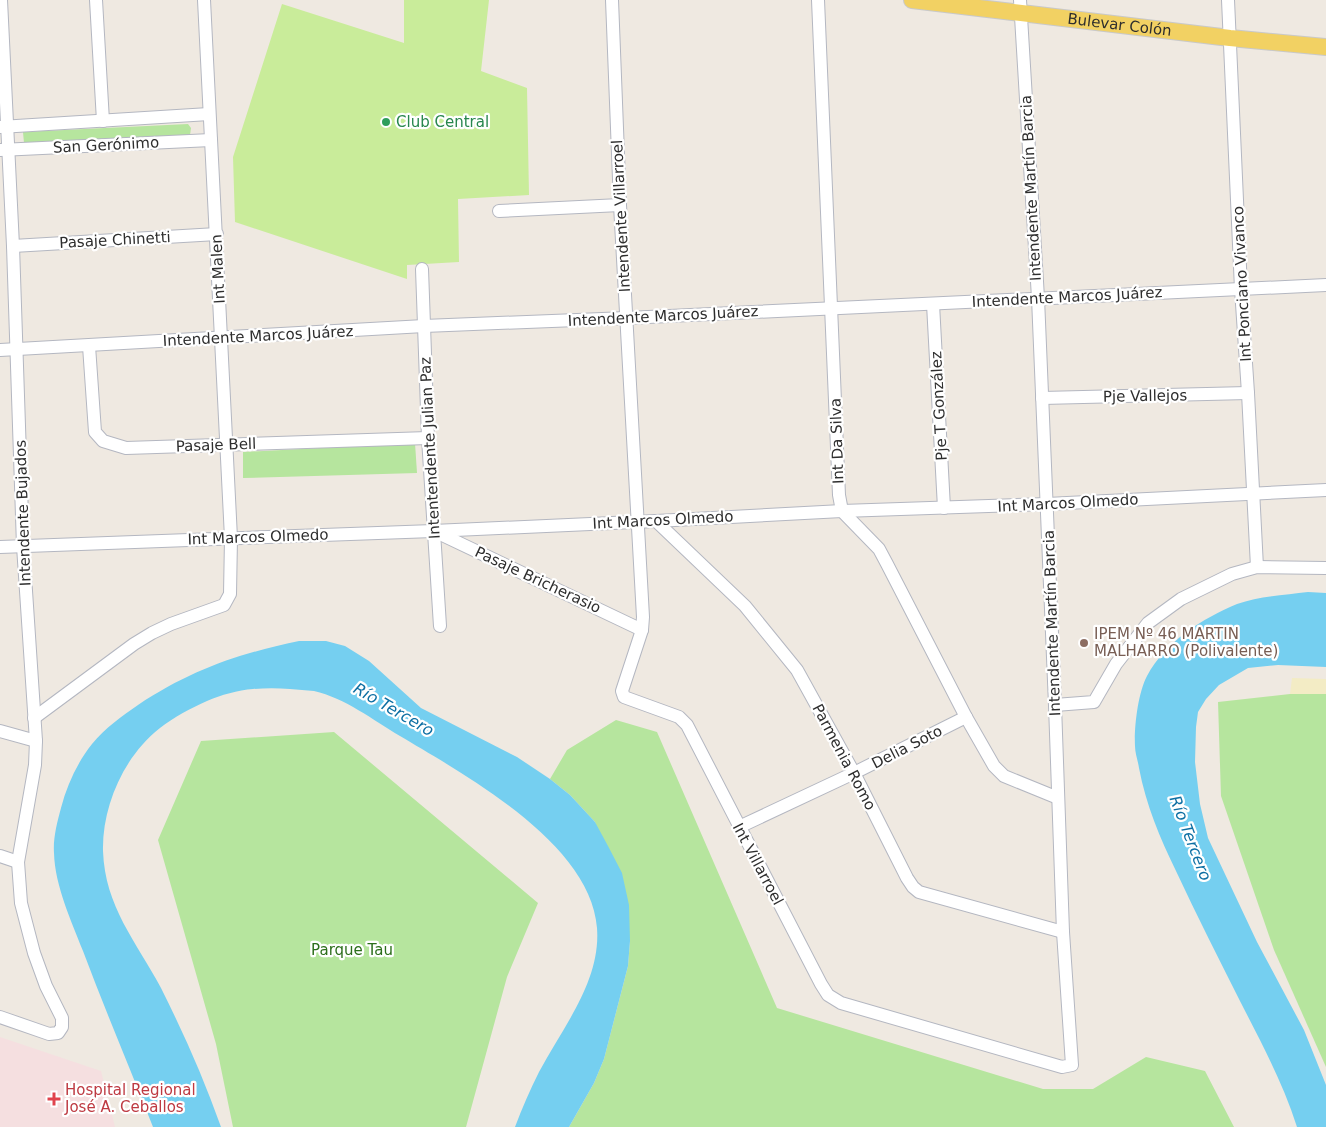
<svg xmlns="http://www.w3.org/2000/svg" width="1326" height="1127" font-family="'DejaVu Sans',sans-serif">
<style>
.medical{fill:#f5dfe0}
.green{fill:#b6e59e}
.sand{fill:#f3ecc5}
.pitch{fill:#c9ec9a}
.water{fill:#75cff0}
.lines{fill:none;stroke-linecap:round;stroke-linejoin:round}
.minor-casing{stroke:#b4b7c1;stroke-width:14}
.major-casing{stroke:#c9c9c9;stroke-width:18}
.minor{stroke:#fff;stroke-width:12}
.major{stroke:#f2d163;stroke-width:16}
.leisure-dot{fill:#2e9e5b;stroke:#fff;stroke-width:2}
.education-dot{fill:#8d6e63;stroke:#fff;stroke-width:2}
.health-dot{fill:#e0444e;stroke:#fff;stroke-width:2}
.labels{text-anchor:middle;stroke-width:4.5;stroke-linejoin:round;paint-order:stroke}
.street-label{font-size:15px;fill:#2e2e2e;stroke:#fff}
.leisure-label{font-size:15px;fill:#27864d;stroke:#fff;text-anchor:start}
.education-label{font-size:15px;fill:#785e54;stroke:#fff;text-anchor:start}
.park-label{font-size:15px;fill:#2c6e1b;stroke:#fff}
.health-label{font-size:15px;fill:#be3a42;stroke:#fff;text-anchor:start}
.water-label{font-size:16px;font-style:italic;fill:#0d6fa3;stroke:#fff}
</style>
<rect width="100%" height="100%" fill="#efe9e1"/>
<!-- medical -->
<path class="medical" d="M0,1037L101,1071L115,1127H0Z"/>
<!-- green -->
<g class="green">
<path d="M188,124L191,128L190,135L24,143L23,132Z"/>
<path d="M415,443L417,473L243,478V452Z"/>
<path d="M1290,694H1326V1067L1274,950L1221,796L1218,702Z"/>
<path d="M616,720L657,732L777,1008L1043,1089H1093L1146,1057L1205,1071L1234,1127H569L594,1083L604,1059L628,966L630,941L595,822L570,795L550,779L567,750Z"/>
<path d="M334,732L538,903L507,977L466,1127H233L216,1044L158,840L201,741Z"/>
</g>
<!-- sand -->
<path class="sand" d="M1292,678L1326,679V694H1290Z"/>
<!-- pitch -->
<path class="pitch" d="M404,0H489L481,71L527,88L529,195L458,199L459,262L407,265V279L235,222L233,157L282,4L404,43Z"/>
<!-- water -->
<g class="water">
<path d="M1308,592L1326,593V667L1278,665L1248,668L1219,685L1206,699L1198,712L1196,727L1195,762L1200,804L1208,838L1257,942L1304,1030L1326,1085V1127H1297C1283,1083 1262,1044 1241,1003C1219,959 1197,916 1176,871C1160,838 1146,805 1139,768C1138,761 1135,753 1135,746C1134,727 1138,693 1147,676C1165,642 1203,618 1237,604C1259,596 1285,595 1308,592Z"/>
<path d="M299,641H326L345,646L369,661L421,708L517,757L550,779L570,795L595,822L608,846L622,873L629,905L630,941L628,966L604,1059L594,1083L569,1127H515C522,1108 530,1090 539,1072C563,1027 601,981 597,928C591,843 465,775 400,736C373,720 345,698 314,691C306,690 298,690 290,689C278,688 265,688 253,689C238,690 221,695 207,701C191,708 174,717 160,728C124,756 102,806 103,851C105,907 136,941 161,988C184,1034 204,1079 221,1127H153C130,1068 105,1010 83,951C71,920 55,886 54,853C53,838 57,823 61,808C67,785 77,763 92,744C105,728 122,716 138,705C191,670 237,654 299,641Z"/>
</g>
<g class="lines">
<defs>
<g id="minor">
<path d="M96,0L103,121"/>
<path d="M612,0L620,205L643,617L642,630L622,691L624,697L679,717L687,725L821,984L828,995L841,1003L1062,1067L1072,1065L1063,932L1055,705L1038,298L1020,0"/>
<path d="M818,0L839,495L842,511L879,549L887,564L966,717L994,766L1004,776L1058,798"/>
<path d="M1228,0L1241,289L1248,393L1257,567"/>
<path d="M0,127L209,114"/>
<path d="M0,150L211,140"/>
<path d="M499,211L620,205"/>
<path d="M13,246L217,234"/>
<path d="M422,269L428,438L440,626"/>
<path d="M933,304L944,508"/>
<path d="M89,346L95,432L103,441L126,448L428,438"/>
<path d="M0,350L424,326L627,318L1326,285"/>
<path d="M1042,398L1248,393"/>
<path d="M656,521L745,606L797,670L854,773L907,878L913,887L919,892L1063,932"/>
<path d="M436,532L642,630"/>
<path d="M0,547L433,531L656,521L842,511L1047,504L1326,490"/>
<path d="M1055,705L1094,702L1116,664L1148,623L1181,599L1232,574L1257,567L1326,568"/>
<path d="M34,718L134,644L152,633L171,624L224,605L230,594L231,538L204,0"/>
<path d="M0,731L36,741"/>
<path d="M739,827L854,773L966,717"/>
<path d="M0,856L18,862"/>
<path d="M0,1017L49,1034L58,1033L62,1027V1018L46,986L34,953L21,903L18,862L35,765L36,741L23,546L13,246L1,0"/>
</g>
<g id="major">
<path id="s1" d="M912,0L1230,38L1326,47"/>
</g>
</defs>
<!-- minor casing -->
<use href="#minor" class="minor-casing"/>
<!-- major casing -->
<use href="#major" class="major-casing"/>
<!-- minor -->
<use href="#minor" class="minor"/>
<!-- major -->
<use href="#major" class="major"/>
</g>
<!-- markers -->
<circle class="leisure-dot" cx="386" cy="122" r="5"/>
<circle class="education-dot" cx="1084" cy="643" r="5"/>
<path class="health-dot" d="M51.5 1091.5h5v5h5v5h-5v5h-5v-5h-5v-5h5z"/>
<g class="labels">
<!-- street labels -->
<g class="street-label">
<text dy="5" stroke="none"><textPath href="#s1" startOffset="209">Bulevar Colón</textPath></text>
<text transform="translate(106 145) rotate(-3)" y="5">San Gerónimo</text>
<text transform="translate(1031 188) rotate(-93)" y="5">Intendente Martín Barcia</text>
<text transform="translate(621 216) rotate(-93)" y="5">Intendente Villarroel</text>
<text transform="translate(115 240) rotate(-3)" y="5">Pasaje Chinetti</text>
<text transform="translate(218 269) rotate(-93)" y="5">Int Malen</text>
<text transform="translate(1242 284) rotate(-93)" y="5">Int Ponciano Vivanco</text>
<text transform="translate(1067 297) rotate(-3)" y="5">Intendente Marcos Juárez</text>
<text transform="translate(663 316) rotate(-3)" y="5">Intendente Marcos Juárez</text>
<text transform="translate(258 336) rotate(-3)" y="5">Intendente Marcos Juárez</text>
<text transform="translate(1145 396) rotate(-1)" y="5">Pje Vallejos</text>
<text transform="translate(939 406) rotate(-93)" y="5">Pje T González</text>
<text transform="translate(837 441) rotate(-92)" y="5">Int Da Silva</text>
<text transform="translate(216 445) rotate(-2)" y="5">Pasaje Bell</text>
<text transform="translate(430 448) rotate(-93)" y="5">Intentendente Julian Paz</text>
<text transform="translate(1068 503) rotate(-3)" y="5">Int Marcos Olmedo</text>
<text transform="translate(23 513) rotate(-92)" y="5">Intendente Bujados</text>
<text transform="translate(663 520) rotate(-3)" y="5">Int Marcos Olmedo</text>
<text transform="translate(258 537) rotate(-2)" y="5">Int Marcos Olmedo</text>
<text transform="translate(538 580) rotate(25)" y="5">Pasaje Bricherasio</text>
<text transform="translate(1052 623) rotate(-92)" y="5">Intendente Martín Barcia</text>
<text transform="translate(907 747) rotate(-27)" y="5">Delia Soto</text>
<text transform="translate(844 757) rotate(62)" y="5">Parmenia Romo</text>
<text transform="translate(758 864) rotate(62)" y="5">Int Villarroel</text>
</g>
<!-- leisure labels -->
<g class="leisure-label">
<text x="396" y="127">Club Central</text>
</g>
<!-- education labels -->
<g class="education-label">
<text x="1094" y="639">IPEM Nº 46 MARTIN<tspan x="1094" dy="17">MALHARRO (Polivalente)</tspan></text>
</g>
<!-- park labels -->
<g class="park-label">
<text x="352" y="955">Parque Tau</text>
</g>
<!-- health labels -->
<g class="health-label">
<text x="65" y="1095">Hospital Regional<tspan x="65" dy="17">José A. Ceballos</tspan></text>
</g>
<!-- water labels -->
<g class="water-label">
<text transform="translate(394 709) rotate(30)" y="6">Río Tercero</text>
<text transform="translate(1191 838) rotate(69)" y="6">Río Tercero</text>
</g>
</g>
</svg>
